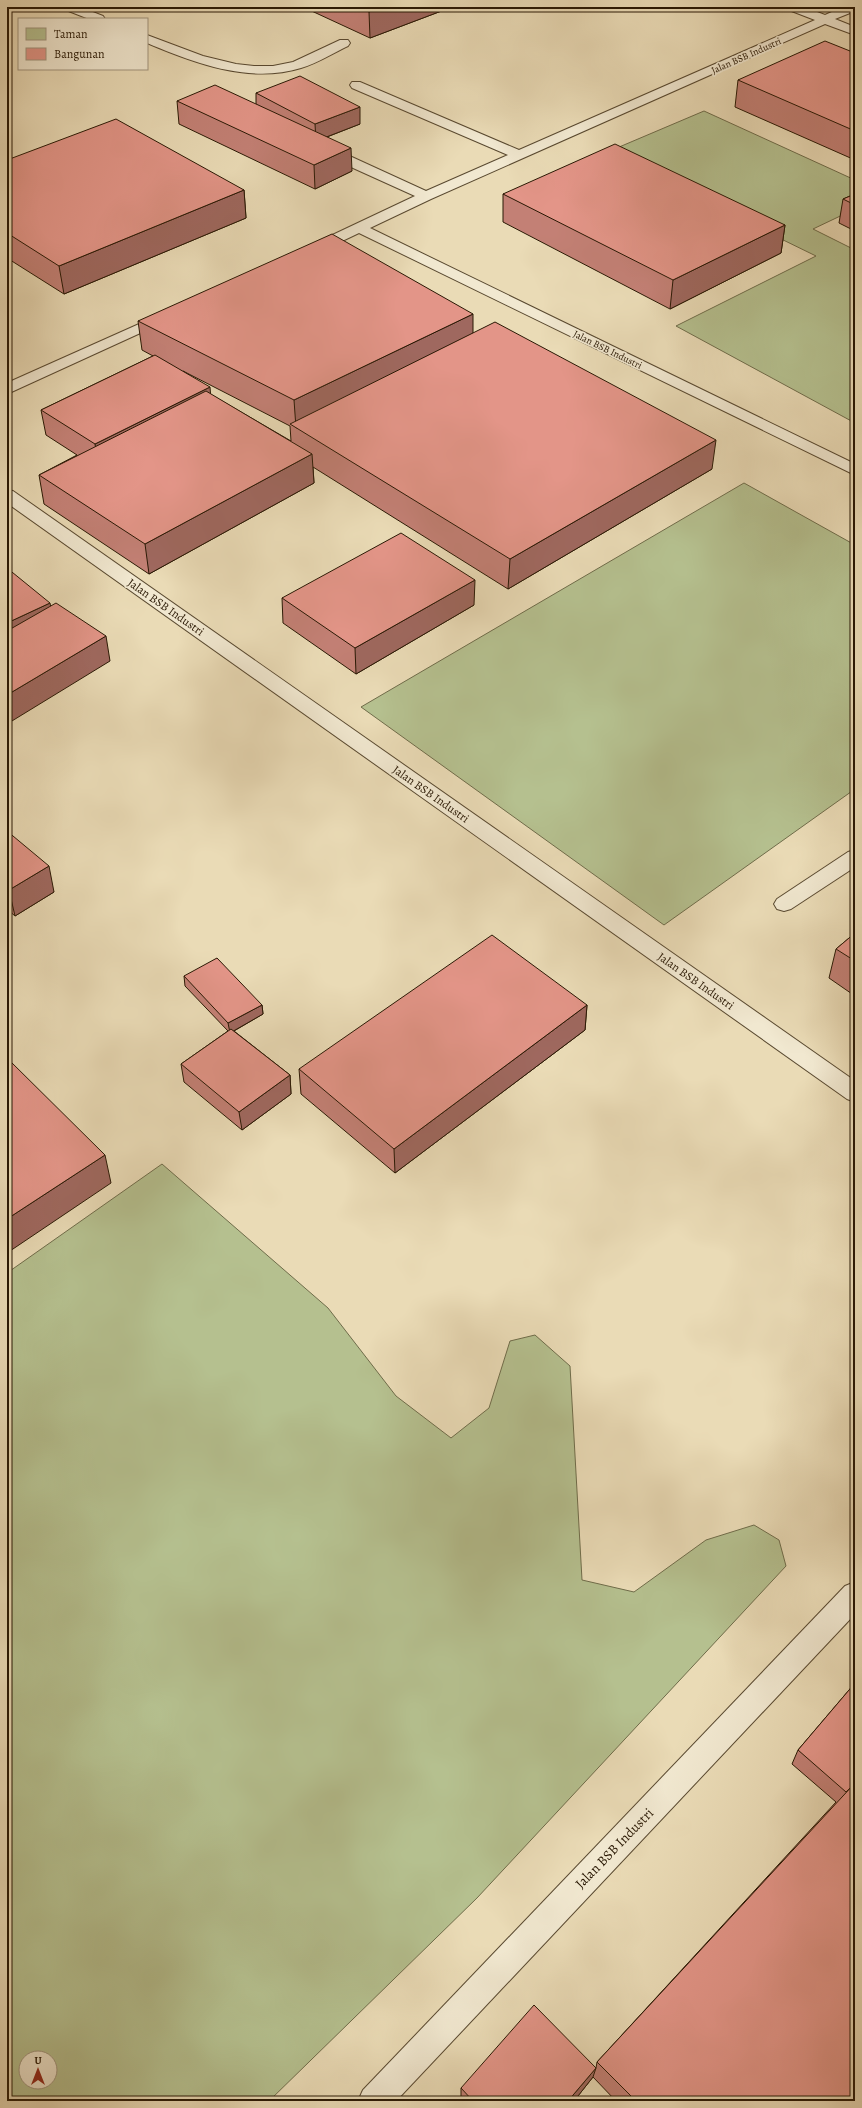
<svg xmlns="http://www.w3.org/2000/svg" width="862" height="2108" font-family="Alegreya,serif">
<style>
.green{fill:#b5c08f;stroke:#6f6c4a;fill-rule:evenodd}
.lines{fill:none;stroke-linecap:round;stroke-linejoin:round}
.lane-casing{stroke:#594930;stroke-width:2}
.lane{fill:#f1e8d0;fill-rule:evenodd}
.wall{fill:#c38075;stroke:#291804;fill-rule:evenodd}
.shaded-wall{fill:#9f685f;stroke:#291804}
.building{fill:#e39588;stroke:#291804}
.labels{text-anchor:middle;stroke-width:3.5;stroke-linejoin:round;paint-order:stroke}
.far-street-label{font-size:10px;fill:#291804;stroke:#f1e8d0}
.street-label{font-size:12px;fill:#291804;stroke:#f1e8d0}
.near-street-label{font-size:14px;fill:#291804;stroke:#f1e8d0}
</style>
<rect width="100%" height="100%" fill="#eadbb6"/>
<filter id="stains"><feTurbulence type="fractalNoise" baseFrequency=".005" numOctaves="4"/><feColorMatrix values="0 0 0 0 .2 0 0 0 0 .09 0 0 0 0 .02 0 0 0 .5 -.17"/></filter>
<radialGradient id="worn" r=".72"><stop offset=".6" stop-color="#630" stop-opacity="0"/><stop offset="1" stop-color="#630" stop-opacity=".3"/></radialGradient>
<!-- green -->
<g class="green">
<path d="M704,111L855,180V209L813,229L855,250V423L676,326L816,256L605,153Z"/>
<path d="M744,483L855,545V789L664,925L361,707Z"/>
<path d="M162,1164L328,1308L396,1396L451,1438L489,1408L510,1341L535,1335L570,1366L582,1580L634,1592L706,1540L754,1525L779,1540L786,1566L477,1898L269,2101H7V1273ZM26,2058H50V2082H26Z"/>
</g>
<g class="lines">
<defs>
<g id="lane">
<path d="M64,7H80L103,16L105,19H89L66,10Z"/>
<path d="M787,7H804L825,15L843,7H855V11L835,19L855,27V35L825,24L431,199L370,228L855,464V475L359,233L317,253H307L305,250L307,247L415,196L320,153L318,150L320,147H330L426,191L508,155L352,88L350,85L352,82H360L519,150L815,20L789,10Z"/>
<path d="M147,35L203,56L236,64L254,66H273L293,62L340,40H348L350,43L348,46C333,53 318,63 301,68C250,84 194,63 147,43Z"/>
<path d="M166,312L171,313L173,316L171,319L7,394V383Z"/>
<path d="M7,490L13,491L855,1081V1102L847,1099L7,503Z"/>
<path d="M855,850V867L791,909L784,911L777,909L774,904L777,899L848,852Z"/>
<path d="M855,1582V1614L396,2101H358L363,2090L845,1586Z"/>
</g>
</defs>
<!-- lane casing -->
<use href="#lane" class="lane-casing"/>
<!-- lane -->
<use href="#lane" class="lane"/>
</g>
<!-- wall -->
<g class="wall">
<path d="M303,7H452L370,38Z"/>
<path d="M855,53V160L735,107L738,80Z"/>
<path d="M256,93L360,124L327,137L352,171L315,189L179,124L177,101L256,105Z"/>
<path d="M7,160L244,190L246,218L64,294L7,258Z"/>
<path d="M503,194L785,225L781,253L670,309L503,222Z"/>
<path d="M855,194V231L839,223L843,199Z"/>
<path d="M138,321L473,333L712,469L508,589L313,467L314,483L149,574L44,504L39,475L77,455L46,435L41,410L153,356L142,350ZM183,371L290,426L291,441L210,394Z"/>
<path d="M282,598L474,605L356,674L283,623Z"/>
<path d="M7,831L54,892L15,916L7,909Z"/>
<path d="M855,933V996L829,978L836,949Z"/>
<path d="M184,976L262,1005L263,1014L234,1031L290,1075L291,1094L242,1130L184,1082L181,1064L228,1031L185,986Z"/>
<path d="M587,1005L585,1030L395,1173L301,1094L299,1069Z"/>
<path d="M855,1683V2101H616L593,2077L574,2101H464L461,2098V2088L596,2068L597,2062L836,1802L792,1764L798,1750Z"/>
</g>
<!-- shaded-wall -->
<g class="shaded-wall">
<path d="M383,7H452L370,38L369,12Z"/>
<path d="M360,107V124L316,141L315,124Z"/>
<path d="M351,148L352,171L315,189L314,165Z"/>
<path d="M244,190L246,218L64,294L59,266Z"/>
<path d="M785,225L781,253L670,309L673,280Z"/>
<path d="M473,314V343L296,428L294,400Z"/>
<path d="M210,387L212,412L99,469L95,444Z"/>
<path d="M716,440L712,469L508,589L510,559Z"/>
<path d="M312,454L314,483L149,574L145,544Z"/>
<path d="M475,580L474,605L356,674L355,648Z"/>
<path d="M50,603L55,628L7,651V623Z"/>
<path d="M106,636L110,661L7,724V695Z"/>
<path d="M49,866L54,892L15,916L9,890Z"/>
<path d="M262,1005L263,1014L230,1033L228,1023Z"/>
<path d="M587,1005L585,1030L395,1173L394,1149Z"/>
<path d="M290,1075L291,1094L242,1130L239,1112Z"/>
<path d="M105,1155L111,1183L7,1253V1219Z"/>
<path d="M596,2068L593,2077L574,2101H568Z"/>
</g>
<!-- building -->
<g class="building">
<path d="M358,7H383L369,12Z"/>
<path d="M825,41L855,53V131L738,80Z"/>
<path d="M300,76L360,107L315,124L256,93Z"/>
<path d="M215,85L351,148L314,165L177,101Z"/>
<path d="M116,119L244,190L59,266L7,233V160Z"/>
<path d="M615,144L785,225L673,280L503,194Z"/>
<path d="M855,194V205L843,199Z"/>
<path d="M332,234L473,314L294,400L138,321Z"/>
<path d="M495,322L716,440L510,559L290,424Z"/>
<path d="M155,355L210,387L95,444L41,410Z"/>
<path d="M206,391L312,454L145,544L39,475Z"/>
<path d="M401,533L475,580L355,648L282,598Z"/>
<path d="M7,568L50,603L7,623Z"/>
<path d="M56,603L106,636L7,695V631Z"/>
<path d="M7,831L49,866L9,890L7,889Z"/>
<path d="M855,933V961L836,949Z"/>
<path d="M492,935L587,1005L394,1149L299,1069Z"/>
<path d="M217,958L262,1005L228,1023L184,976Z"/>
<path d="M231,1029L290,1075L239,1112L181,1064Z"/>
<path d="M7,1058L105,1155L7,1219Z"/>
<path d="M855,1683V1783L846,1792L798,1750Z"/>
<path d="M855,1783V2101H636L597,2062Z"/>
<path d="M534,2005L596,2068L568,2101H473L461,2088Z"/>
</g>
<g class="labels">
<!-- far-street labels -->
<g class="far-street-label">
<text transform="translate(746 55) rotate(-24)" y="4">Jalan BSB Industri</text>
<text transform="translate(608 349) rotate(26)" y="4">Jalan BSB Industri</text>
</g>
<!-- street labels -->
<g class="street-label">
<text transform="translate(166 607) rotate(35)" y="4">Jalan BSB Industri</text>
<text transform="translate(431 794) rotate(35)" y="4">Jalan BSB Industri</text>
<text transform="translate(696 981) rotate(35)" y="4">Jalan BSB Industri</text>
</g>
<!-- near-street labels -->
<g class="near-street-label">
<text transform="translate(614 1848) rotate(-46)" y="5">Jalan BSB Industri</text>
</g>
</g>
<!-- margin -->
<rect width="862" height="2108" fill="none" stroke="#eadbb6" stroke-width="24"/>
<rect x="8" y="8" width="846" height="2092" fill="none" stroke="#291804" stroke-width="2"/>
<rect x="12" y="12" width="838" height="2084" fill="none" stroke="#291804"/>
<!-- legend -->
<rect x="18" y="18" width="130" height="52" fill="#f1e8d0" stroke="#a1957e"/>
<rect x="26" y="28" width="20" height="12" fill="#b5c08f" stroke="#a1957e"/>
<text x="54" y="38" font-size="12" fill="#291804">Taman</text>
<rect x="26" y="48" width="20" height="12" fill="#e39588" stroke="#a1957e"/>
<text x="54" y="58" font-size="12" fill="#291804">Bangunan</text>
<!-- north arrow -->
<g transform="translate(38 2070)"><circle r="19" fill="#f1e8d0" stroke="#a1957e"/>
<path d="M0-3L7 15L0 10L-7 15Z" fill="#8f2418"/>
<text y="-6" font-size="11" font-weight="bold" text-anchor="middle" fill="#291804">U</text>
</g>
<rect width="100%" height="100%" filter="url(#stains)"/>
<rect width="100%" height="100%" fill="url(#worn)"/>
</svg>
